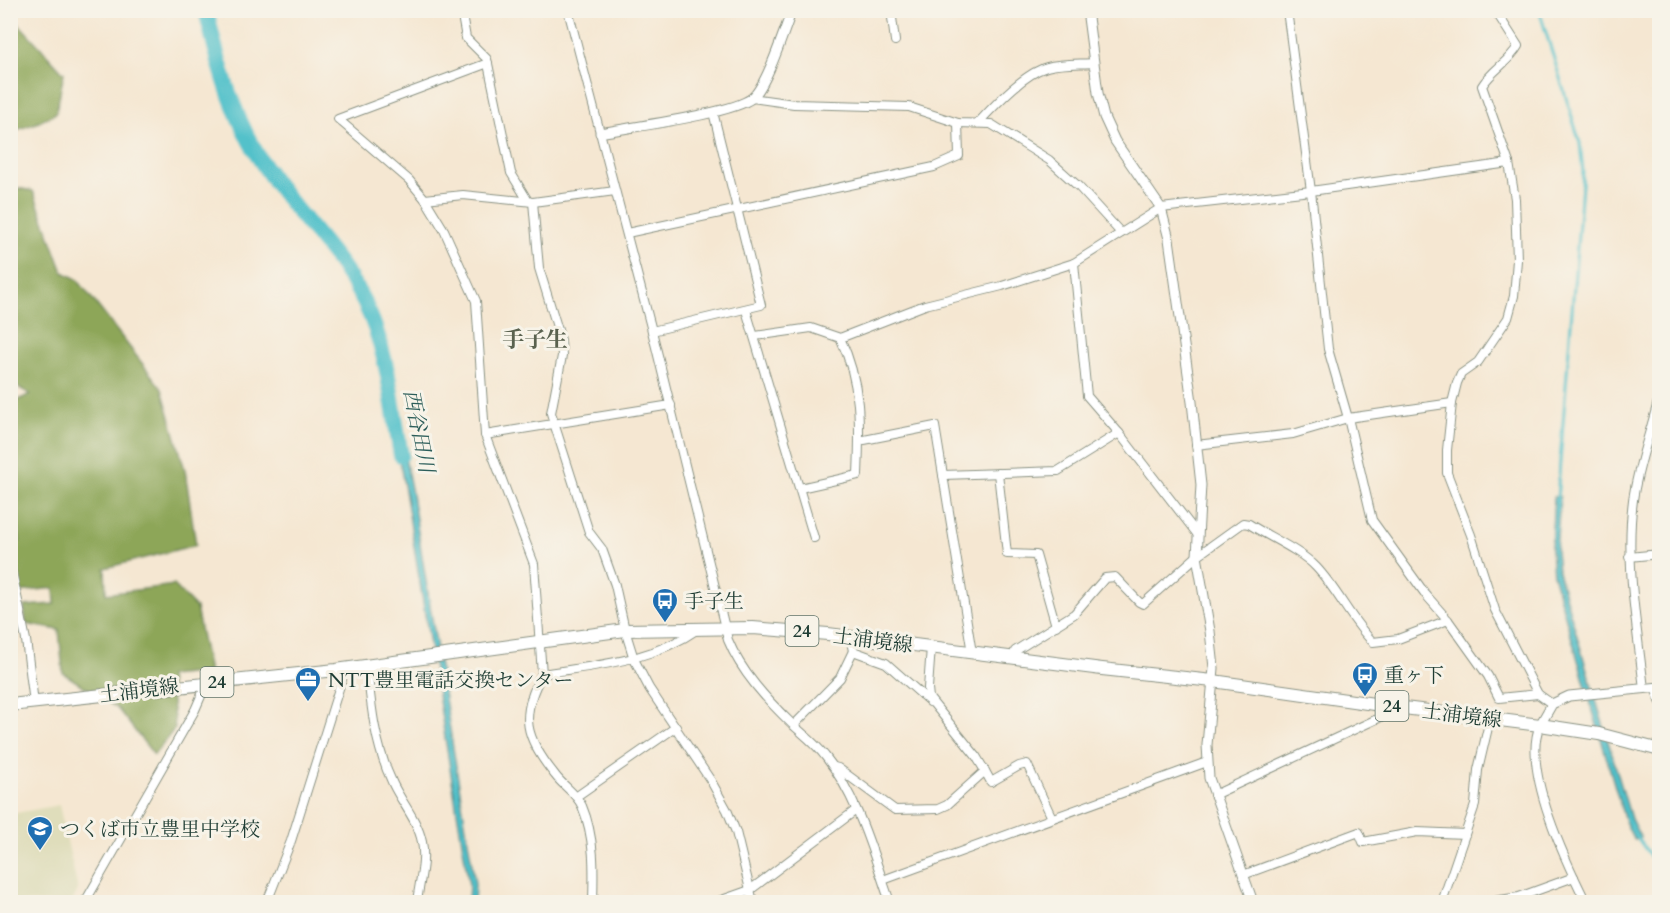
<svg xmlns="http://www.w3.org/2000/svg" width="1670" height="913" font-family="Cardo,'Noto Serif JP',serif">
<style>
.built{fill:#dfddbb}
.forest{fill:#8da659;stroke:#567246;stroke-width:1.5}
.water{fill:#53c1ca;stroke:#397f7f;stroke-width:1.5}
.lines{fill:none;stroke-linecap:round;stroke-linejoin:round}
.stream{stroke:#53c1ca;stroke-width:3}
.river{stroke:#53c1ca;stroke-width:16}
.minor-casing{stroke:#8a9283;stroke-width:10}
.tertiary-casing{stroke:#8a9283;stroke-width:11}
.primary-casing{stroke:#8a9283;stroke-width:14}
.minor{stroke:#fff;stroke-width:8}
.tertiary{stroke:#fff;stroke-width:9}
.primary{stroke:#fff;stroke-width:12}
.labels{text-anchor:middle;stroke-width:6;stroke-linejoin:round;paint-order:stroke}
.shield{fill:#f7f3e8;stroke:#60746a;stroke-width:1.5}
.shield-label{font-size:18px;font-weight:bold;fill:#1f3d34}
.poi-label{font-size:20px;fill:#1f3d34;stroke:#f7f3e8;text-anchor:start}
.street-label{font-size:20px;fill:#1f3d34;stroke:#f7f3e8}
.water-label{font-size:21px;font-style:italic;fill:#2c5e5a;stroke:#f7f3e8}
.quarter-label{font-size:22px;font-weight:bold;fill:#5a624f;stroke:#f7f3e8}
</style>
<rect width="100%" height="100%" fill="#f7f3e8"/>
<filter id="ink" filterUnits="userSpaceOnUse"><feTurbulence type="fractalNoise" baseFrequency=".0167" numOctaves="2"/><feDisplacementMap in="SourceGraphic" scale="12" xChannelSelector="R" yChannelSelector="G"/><feConvolveMatrix kernelMatrix="1 2 1 2 8 2 1 2 1" color-interpolation-filters="sRGB"/></filter>
<filter id="wash" filterUnits="userSpaceOnUse"><feTurbulence type="fractalNoise" baseFrequency=".008" numOctaves="4" result="noise"/><feDisplacementMap in="SourceGraphic" scale="24" xChannelSelector="R" yChannelSelector="G"/><feGaussianBlur stdDeviation="1.35" result="paint"/><feColorMatrix in="noise" values="0 0 0 0 0 0 0 0 0 0 0 0 0 0 0 0 0 1.4 0 .05"/><feComposite in="paint" operator="in"/></filter>
<g filter="url(#wash)">
<rect width="100%" height="100%" fill="#f5e7d2"/>
<!-- built -->
<path class="built" d="M59,805L78,890L72,902H11V814Z"/>
<!-- forest -->
<g class="forest">
<path d="M10,11H14L17,22L64,73L56,113L39,122L11,132Z"/>
<path d="M11,187L33,191L63,272L77,279L162,389L185,470L196,545L105,568L106,594L174,585L196,608L209,672L169,676L175,728L154,755L117,708L63,673L59,630L26,624L24,606L55,604L54,588L11,593L10,543L20,541L10,477L11,404L30,394L11,383Z"/>
</g>
<!-- water -->
<g class="water">
<path d="M400,432L411,489L475,884L474,902H468L469,885L405,490L394,433Z"/>
<path d="M1554,497H1560L1556,551L1558,572L1631,819L1640,837L1634,840L1625,821L1553,574L1551,549Z"/>
</g>
<g class="lines">
<!-- stream -->
<g class="stream">
<path d="M1539,10L1580,143L1583,172L1557,499"/>
<path d="M1637,837L1660,870"/>
</g>
<!-- river -->
<path class="river" d="M206,10C220,71 236,128 273,179C303,222 341,257 365,304C388,350 392,404 401,455"/>
</g>
</g>
<g filter="url(#ink)">
<g class="lines">
<defs>
<g id="minor">
<path d="M461,10L466,38L487,59L511,173L528,201"/>
<path d="M568,10L652,331L728,640C741,672 767,700 792,724C803,734 816,744 825,756C858,797 873,854 890,902"/>
<path d="M891,10L895,41"/>
<path d="M1287,10L1311,191L1328,349L1348,418L1372,520L1426,595L1448,620L1488,676L1499,698L1538,694"/>
<path d="M1495,10L1518,46C1509,62 1492,70 1482,86L1509,163L1515,199L1517,260L1514,296L1508,318L1478,362L1461,374L1457,383L1452,403L1447,450V473L1471,535L1495,610L1538,694L1552,704"/>
<path d="M488,63L338,119L409,180L425,199L444,230L476,301L485,435L534,564L542,674C519,716 525,738 555,775C563,786 576,793 582,806C595,837 594,870 593,902"/>
<path d="M752,98L794,104L909,107L958,123L991,124L1049,160L1079,187L1121,233"/>
<path d="M978,123C995,105 1023,74 1047,67C1061,63 1079,64 1094,63"/>
<path d="M425,199L463,195L533,202L615,191"/>
<path d="M533,202L539,268L561,340L562,356L551,413L554,423L589,532L602,549L615,585L625,630L634,659L649,688L711,781L727,810L736,832L753,902"/>
<path d="M627,233L934,167L959,156L958,123"/>
<path d="M1074,263L1087,396L1119,433L1198,535"/>
<path d="M746,310L814,538"/>
<path d="M652,331L761,305L713,112"/>
<path d="M755,336L811,328L840,338L925,305L1002,286L1074,263L1161,208L1311,191L1509,163"/>
<path d="M485,435L671,405"/>
<path d="M859,441L935,426L972,653"/>
<path d="M1196,445L1293,434L1348,418L1452,403"/>
<path d="M998,473L1007,554L1036,555L1056,626"/>
<path d="M943,475L1058,471L1119,433"/>
<path d="M800,488L858,475C860,426 862,383 840,338"/>
<path d="M1629,557L1660,554"/>
<path d="M10,562L26,640L34,703"/>
<path d="M850,637L853,651L886,663L930,702"/>
<path d="M931,647L928,688L929,698L976,756L985,771"/>
<path d="M1014,658L1015,651L1074,614L1105,578L1115,577L1139,602L1143,604L1197,556L1243,523L1249,524C1269,537 1300,550 1316,567C1338,590 1351,621 1373,642L1398,639L1448,620"/>
<path d="M367,666C371,706 375,747 393,784C402,803 418,821 422,842C426,861 419,884 417,902"/>
<path d="M542,674C596,665 651,662 698,629"/>
<path d="M1655,688L1660,701"/>
<path d="M1644,689C1637,626 1625,563 1633,500C1638,463 1652,429 1660,393"/>
<path d="M794,725L840,678L853,651"/>
<path d="M1540,725C1521,768 1566,862 1586,902"/>
<path d="M834,767L838,768L895,810L938,809L947,805L985,771L991,782L1019,766L1027,764L1052,818"/>
<path d="M1214,795L1379,718L1388,706"/>
<path d="M577,796L676,727"/>
<path d="M1243,875L1359,832L1363,842L1417,832L1465,834"/>
<path d="M883,880L1207,762"/>
<path d="M85,902L195,710L205,687L204,683"/>
<path d="M267,902L291,841L342,679L343,669"/>
<path d="M716,902L750,890L856,810"/>
<path d="M1442,902L1475,805L1478,770L1490,719"/>
<path d="M1488,902L1519,897L1574,877"/>
</g>
<g id="tertiary">
<path d="M1087,10L1098,93L1104,117L1115,141L1161,208L1169,239L1192,402L1201,485L1197,556L1210,631L1214,668L1207,745L1209,778L1253,902"/>
<path d="M600,133C630,127 732,114 752,98C767,85 784,31 792,10"/>
<path d="M1540,725L1552,704L1569,696L1660,687"/>
</g>
<path id="primary" d="M10,705L336,670L625,630L753,628L828,634L1102,669L1213,681L1388,706L1540,725L1599,734L1660,750"/>
</defs>
<!-- minor casing -->
<use href="#minor" class="minor-casing"/>
<!-- tertiary casing -->
<use href="#tertiary" class="tertiary-casing"/>
<!-- primary casing -->
<use href="#primary" class="primary-casing"/>
<!-- minor -->
<use href="#minor" class="minor"/>
<!-- tertiary -->
<use href="#tertiary" class="tertiary"/>
<!-- primary -->
<use href="#primary" class="primary"/>
</g>
</g>
<!-- icons -->
<defs>
<symbol id="bus-pin" viewBox="-11 -11 22 30"><path d="M0 17L-7.5 6A9.5 9.5 0 1 1 7.5 6Z" fill="#1f6fb2" stroke="#f7f3e8"/><path d="M-5-6H5V4H4V6H2V4H-2V6H-4V4H-5ZM-3.5-4V0h7V-4ZM-3.5 1.2v1.5H-2V1.2ZM2 1.2v1.5H3.5V1.2Z" fill="#fff"/></symbol>
<symbol id="office-pin" viewBox="-11 -11 22 30"><path d="M0 17L-7.5 6A9.5 9.5 0 1 1 7.5 6Z" fill="#1f6fb2" stroke="#f7f3e8"/><path d="M-6-3h4V-5.5h4V-3h4V5H-6ZM-1-4.5V-3h2v-1.5ZM-6 0V1H6V0Z" fill="#fff"/></symbol>
<symbol id="school-pin" viewBox="-11 -11 22 30"><path d="M0 17L-7.5 6A9.5 9.5 0 1 1 7.5 6Z" fill="#1f6fb2" stroke="#f7f3e8"/><path d="M0-5L7-2L0 1L-7-2ZM-4 1L0 2.5L4 1V4Q0 6-4 4Z" fill="#fff"/></symbol>
</defs>
<g fill-rule="evenodd">
<use href="#bus-pin" x="650" y="586" width="30" height="40"/>
<use href="#bus-pin" x="1350" y="660" width="30" height="40"/>
<use href="#office-pin" x="293" y="665" width="30" height="40"/>
<use href="#school-pin" x="25" y="814" width="30" height="40"/>
</g>
<g class="labels">
<!-- shield labels -->
<g class="shield">
<rect x="785.5" y="616" width="33" height="30" rx="4.5"/>
<rect x="200.5" y="667" width="33" height="30" rx="4.5"/>
<rect x="1375.5" y="691" width="33" height="30" rx="4.5"/>
</g>
<g class="shield-label">
<text x="802" y="637">24</text>
<text x="217" y="688">24</text>
<text x="1392" y="712">24</text>
</g>
<!-- poi labels -->
<g class="poi-label">
<text x="684" y="608">手子生</text>
<text x="1384" y="682">重ヶ下</text>
<text x="328" y="687">NTT豊里電話交換センター</text>
<text x="60" y="836">つくば市立豊里中学校</text>
</g>
<!-- street labels -->
<g class="street-label">
<text transform="translate(873 640) rotate(7)" y="7">土浦境線</text>
<text transform="translate(139 690) rotate(-7)" y="7">土浦境線</text>
<text transform="translate(1462 715) rotate(7)" y="7">土浦境線</text>
</g>
<!-- water labels -->
<g class="water-label">
<text transform="translate(419 431) rotate(79)" y="7">西谷田川</text>
</g>
<!-- quarter labels -->
<g class="quarter-label">
<text x="535" y="347">手子生</text>
</g>
</g>
<!-- margin -->
<rect width="1670" height="913" fill="none" stroke="#f7f3e8" stroke-width="36"/>
</svg>
